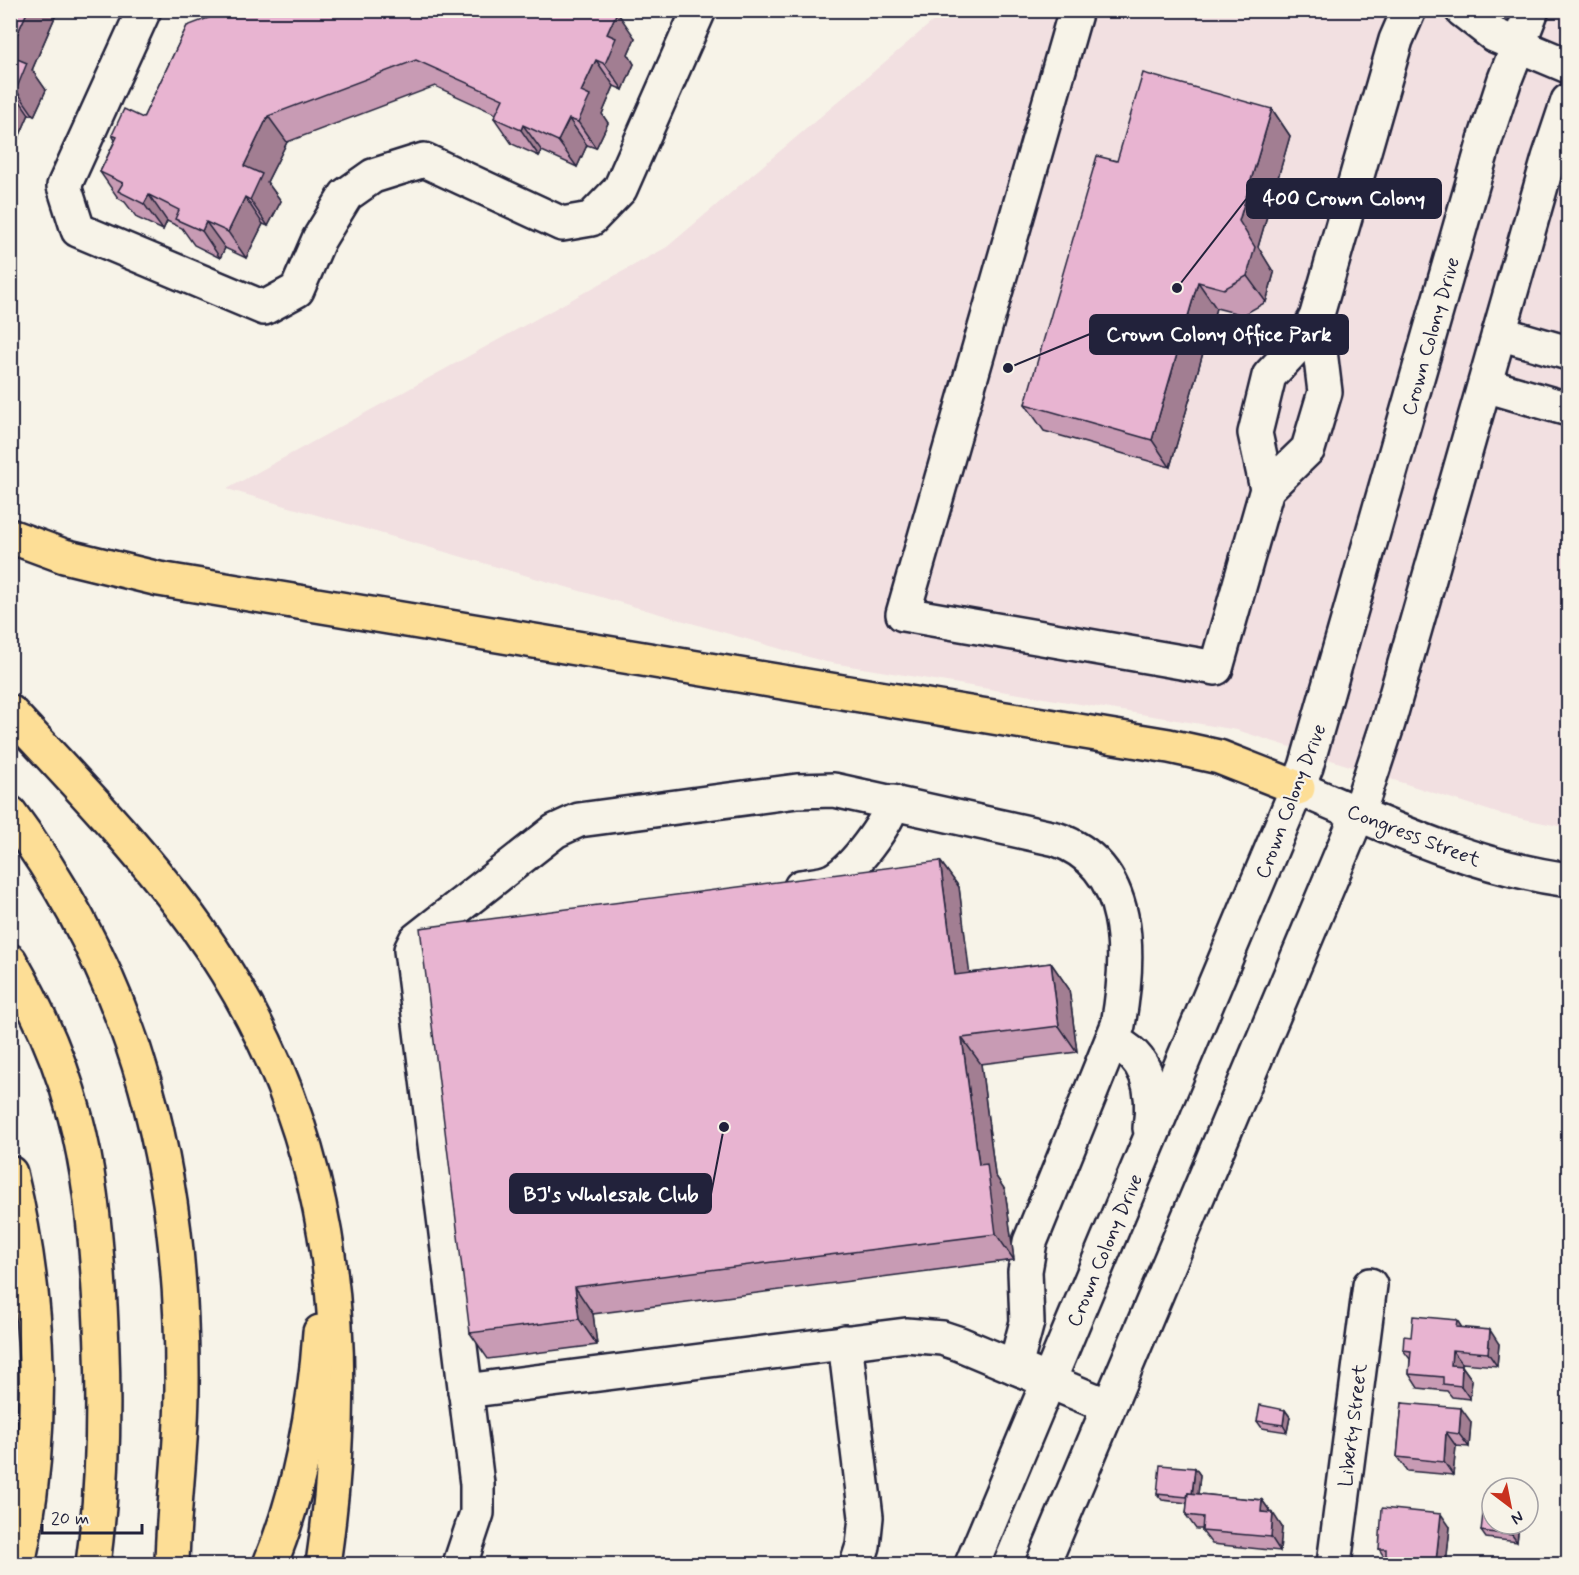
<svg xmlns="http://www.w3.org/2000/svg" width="1579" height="1575" font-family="Mynerve,sans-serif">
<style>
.built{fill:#f2e0e1}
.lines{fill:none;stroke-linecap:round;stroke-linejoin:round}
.minor-casing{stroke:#22223b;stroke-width:38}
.highway-casing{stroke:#22223b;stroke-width:38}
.minor{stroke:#f7f3e8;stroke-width:33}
.highway{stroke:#fdde96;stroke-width:33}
.wall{fill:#c89bb4;stroke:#22223b;stroke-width:1.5}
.shaded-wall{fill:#a27e92;stroke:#22223b;stroke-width:1.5}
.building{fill:#e8b4d1;stroke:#22223b;stroke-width:1.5}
.labels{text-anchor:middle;stroke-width:4.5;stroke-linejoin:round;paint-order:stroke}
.street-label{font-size:20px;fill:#22223b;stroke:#f7f3e8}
.leader{fill:none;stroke:#22223b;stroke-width:2}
.callout-dot{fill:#22223b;stroke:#f7f3e8;stroke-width:2}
.callout{fill:#22223b;stroke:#22223b;stroke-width:2}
.callout-label{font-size:21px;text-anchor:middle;font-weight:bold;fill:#fff}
</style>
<rect width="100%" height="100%" fill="#f7f3e8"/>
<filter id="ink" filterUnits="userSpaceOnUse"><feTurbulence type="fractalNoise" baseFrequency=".0167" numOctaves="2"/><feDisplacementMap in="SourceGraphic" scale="12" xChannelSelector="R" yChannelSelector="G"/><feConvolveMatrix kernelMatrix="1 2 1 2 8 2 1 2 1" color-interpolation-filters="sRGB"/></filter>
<g filter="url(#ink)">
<!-- built -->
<path class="built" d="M945,11H1568V828L1500,814L1237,730L826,662L227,489L667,247Z"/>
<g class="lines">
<defs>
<g id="minor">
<path d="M144,10L64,186L78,230L264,308L297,290L319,239L346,195L373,176L424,160L562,224L591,219L620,189L699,10"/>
<path d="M1076,10L903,614L1216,668L1267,489L1255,433L1269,376L1302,341L1316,318"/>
<path d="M1462,10L1494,35L1568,66"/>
<path d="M1499,333L1568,353"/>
<path d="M1485,385L1568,409"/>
<path d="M1267,489L1308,449L1325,392L1316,318L1396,40L1409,10"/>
<path d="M1298,788C1389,827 1470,866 1568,880"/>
<path d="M801,887C811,885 824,885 833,880C854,869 887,824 893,802"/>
<path d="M1113,1042C1149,1056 1155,1093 1150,1128"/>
<path d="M845,1342L866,1517L863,1546L857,1564"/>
<path d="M465,1391L906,1335L942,1338L960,1344L1108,1406"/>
<path d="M460,1564L477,1513V1484L411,950L416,940L555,831L579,820L797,791L834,790L1056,839C1135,866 1130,957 1118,1025L1030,1242L1025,1271L1027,1322L1015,1367"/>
<path d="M972,1564L1306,767L1485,140L1505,79L1532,10"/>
<path d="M1043,1564L1358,814L1388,723L1549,158L1568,101"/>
<path d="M1334,1564L1370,1285"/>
</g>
<g id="highway">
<path d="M10,536L64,556L159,579L1169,746L1219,757L1298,788"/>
<path d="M10,712C75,782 142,851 198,929C336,1122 356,1336 323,1564"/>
<path d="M10,813C139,986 184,1175 182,1388C182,1447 173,1506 172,1564"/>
<path d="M10,961C38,1010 61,1062 75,1116C89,1168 94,1221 98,1274C105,1371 106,1468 93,1564"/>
<path d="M10,1173C41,1301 46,1435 18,1564"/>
<path d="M270,1564C299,1495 315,1407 320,1332"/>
</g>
</defs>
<!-- minor casing -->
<use href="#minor" class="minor-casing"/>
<!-- highway casing -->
<use href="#highway" class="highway-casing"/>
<!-- minor -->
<use href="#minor" class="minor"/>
<!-- highway -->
<use href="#highway" class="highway"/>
</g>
<!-- wall -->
<g class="wall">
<path d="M10,10H58L32,70L46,90L34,116L29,114L14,149L10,148Z"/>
<path d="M187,26L635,38L628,54L634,64L623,90L614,86L602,114L608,123L596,148L587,145L577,167L542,151L539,156L512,144L494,118L496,114L435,86L287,142L267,182L281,201L268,226L263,224L246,258L225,248L220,258L194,245L182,228L167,221L163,230L137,218L125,202L118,198L100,172L115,140L112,135L143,118Z"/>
<path d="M1272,109L1290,136L1258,247L1274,273L1266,302L1243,315L1216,308L1170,467L1044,431L1025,404L1117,161Z"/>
<path d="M940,861L959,887L969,973L1051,963L1069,989L1077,1052L981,1064L995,1175L1005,1190L1014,1260L593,1314L597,1345L488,1359L470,1333Z"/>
<path d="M1462,1328L1499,1344L1497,1366L1462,1363V1366L1472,1380L1470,1399L1452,1397L1447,1391L1418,1388L1409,1374L1410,1359L1403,1350L1411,1337Z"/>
<path d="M1402,1403L1471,1422L1469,1447L1456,1446L1453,1475L1407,1471L1397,1457Z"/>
<path d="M1285,1410L1290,1417L1287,1432L1262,1428L1257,1421Z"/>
<path d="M1195,1468L1200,1475L1198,1494L1262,1500L1282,1527L1280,1551L1212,1544L1202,1531V1529H1196L1186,1515L1187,1503L1162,1500L1157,1494Z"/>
<path d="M1492,1524H1519L1517,1542L1486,1538L1481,1531Z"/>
<path d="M1450,1527L1446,1564H1391L1390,1563H1388L1379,1549Z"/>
</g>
<!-- shaded-wall -->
<g class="shaded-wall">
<path d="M28,10H58L32,70L46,90L34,116L16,90L10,58V50Z"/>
<path d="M617,12L635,38L628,54L634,64L623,90L605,64L607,34Z"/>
<path d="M596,60L614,86L602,114L608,123L596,148L578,122L581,92Z"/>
<path d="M11,88L29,114L14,149L10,144Z"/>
<path d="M1272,109L1290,136L1258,247L1274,273L1266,302L1247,276L1239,221Z"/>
<path d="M268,116L287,142L267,182L281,201L268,226L250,200L244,166Z"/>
<path d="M569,119L587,145L577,167L558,141Z"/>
<path d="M523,125L542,151L539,156L521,130Z"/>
<path d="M149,195L167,221L163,230L144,204Z"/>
<path d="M245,197L263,224L246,258L228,232Z"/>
<path d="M206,222L225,248L220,258L202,231Z"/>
<path d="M1198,282L1216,308L1170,467L1152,440Z"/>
<path d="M940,861L959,887L973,1001L955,975Z"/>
<path d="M1051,963L1069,989L1077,1052L1059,1026Z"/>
<path d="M962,1038L981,1064L995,1175L1005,1190L1014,1260L996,1234L979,1165Z"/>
<path d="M575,1287L593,1314L597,1345L579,1319Z"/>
<path d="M1457,1320L1466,1334L1456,1327Z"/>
<path d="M1490,1330L1499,1344L1497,1366L1488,1353Z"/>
<path d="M1452,1350L1462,1363L1461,1379L1451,1365Z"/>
<path d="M1462,1366L1472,1380L1470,1399L1461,1386Z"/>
<path d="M1461,1408L1471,1422L1469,1447L1459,1434Z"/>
<path d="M1285,1410L1290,1417L1287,1432L1283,1425Z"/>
<path d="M1446,1432L1456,1446L1453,1475L1444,1462Z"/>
<path d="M1195,1468L1200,1475L1197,1504L1192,1497Z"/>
<path d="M1262,1500L1272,1514L1261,1512Z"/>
<path d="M1273,1513L1282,1527L1280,1551L1271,1537Z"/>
<path d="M1441,1514L1450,1527L1446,1564H1438L1436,1561Z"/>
<path d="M1514,1524H1519L1517,1542L1512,1535Z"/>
</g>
<!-- building -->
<g class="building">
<path d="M10,10H28L10,50Z"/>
<path d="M229,10H614L617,12L607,34L616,38L605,64L596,60L581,92L590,96L578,122L569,119L558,141L523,125L521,130L494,118L503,99L416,60L268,116L244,166L262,174L250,200L245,197L228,232L206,222L202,231L175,219L179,210L149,195L144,204L118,191L123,183L100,172L117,137L112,135L124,109L143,118L187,26Z"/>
<path d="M10,56L27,63L16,90L11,88L10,89Z"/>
<path d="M1143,73L1272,109L1239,221L1255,247L1247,276L1224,289L1198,282L1152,440L1025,404L1097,156L1117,161Z"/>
<path d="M940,861L955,975L1051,963L1059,1026L962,1038L979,1165L987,1164L996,1234L575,1287L579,1319L470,1333L420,928Z"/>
<path d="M1413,1316L1457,1320L1456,1327L1490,1330L1488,1353L1452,1350L1451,1365L1462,1366L1461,1386L1443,1384V1377L1409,1374L1411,1351L1403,1350L1404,1336L1411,1337Z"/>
<path d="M1402,1403L1461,1408L1459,1434L1446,1432L1444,1462L1397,1457Z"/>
<path d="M1260,1405L1285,1410L1283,1425L1257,1421Z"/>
<path d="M1160,1465L1195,1468L1192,1494L1188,1493L1187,1497L1157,1494Z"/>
<path d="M1188,1493L1262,1500L1261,1512L1273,1513L1271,1537L1202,1531L1203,1517L1186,1515Z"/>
<path d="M1485,1497H1492V1524H1514L1512,1535L1481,1531Z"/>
<path d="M1382,1508L1441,1514L1436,1561L1386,1556V1549H1379Z"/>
</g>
</g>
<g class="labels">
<!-- street labels -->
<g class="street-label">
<text transform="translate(1430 336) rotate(-74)" y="7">Crown Colony Drive</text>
<text transform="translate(1290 801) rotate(-69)" y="7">Crown Colony Drive</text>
<text transform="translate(1414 835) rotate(21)" y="7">Congress Street</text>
<text transform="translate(1104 1250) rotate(-67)" y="7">Crown Colony Drive</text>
<text transform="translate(1352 1425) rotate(-83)" y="7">Liberty Street</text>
</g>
</g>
<!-- callouts -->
<path class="leader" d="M1177 288L1247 198M1008 368L1090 334M724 1127L711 1194"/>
<g class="callout-dot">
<circle cx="1177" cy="288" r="6"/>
<circle cx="1008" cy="368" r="6"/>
<circle cx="724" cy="1127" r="6"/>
</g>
<g class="callout">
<rect x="1247" y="179" width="194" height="39" rx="6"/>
<rect x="1090" y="315" width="258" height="39" rx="6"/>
<rect x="510" y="1174" width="201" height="39" rx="6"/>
</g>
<g class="callout-label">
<text x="1344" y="205">400 Crown Colony</text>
<text x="1219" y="341">Crown Colony Office Park</text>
<text x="611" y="1201">BJ's Wholesale Club</text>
</g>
<!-- margin -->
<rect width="1579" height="1575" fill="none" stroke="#f7f3e8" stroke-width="36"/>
<rect x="18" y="18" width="1543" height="1539" fill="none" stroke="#22223b" stroke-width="2" filter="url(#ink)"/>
<!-- north arrow -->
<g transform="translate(1510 1506) rotate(148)"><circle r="28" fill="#f7f3e8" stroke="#a29fa3" stroke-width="1.5"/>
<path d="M0-4.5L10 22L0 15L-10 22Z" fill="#c8321e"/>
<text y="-9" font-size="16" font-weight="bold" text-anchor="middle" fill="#22223b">N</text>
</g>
<!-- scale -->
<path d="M42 1524v9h100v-9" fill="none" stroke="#22223b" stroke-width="3"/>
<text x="51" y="1524" font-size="18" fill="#22223b" stroke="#f7f3e8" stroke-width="4.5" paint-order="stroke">20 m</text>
</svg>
